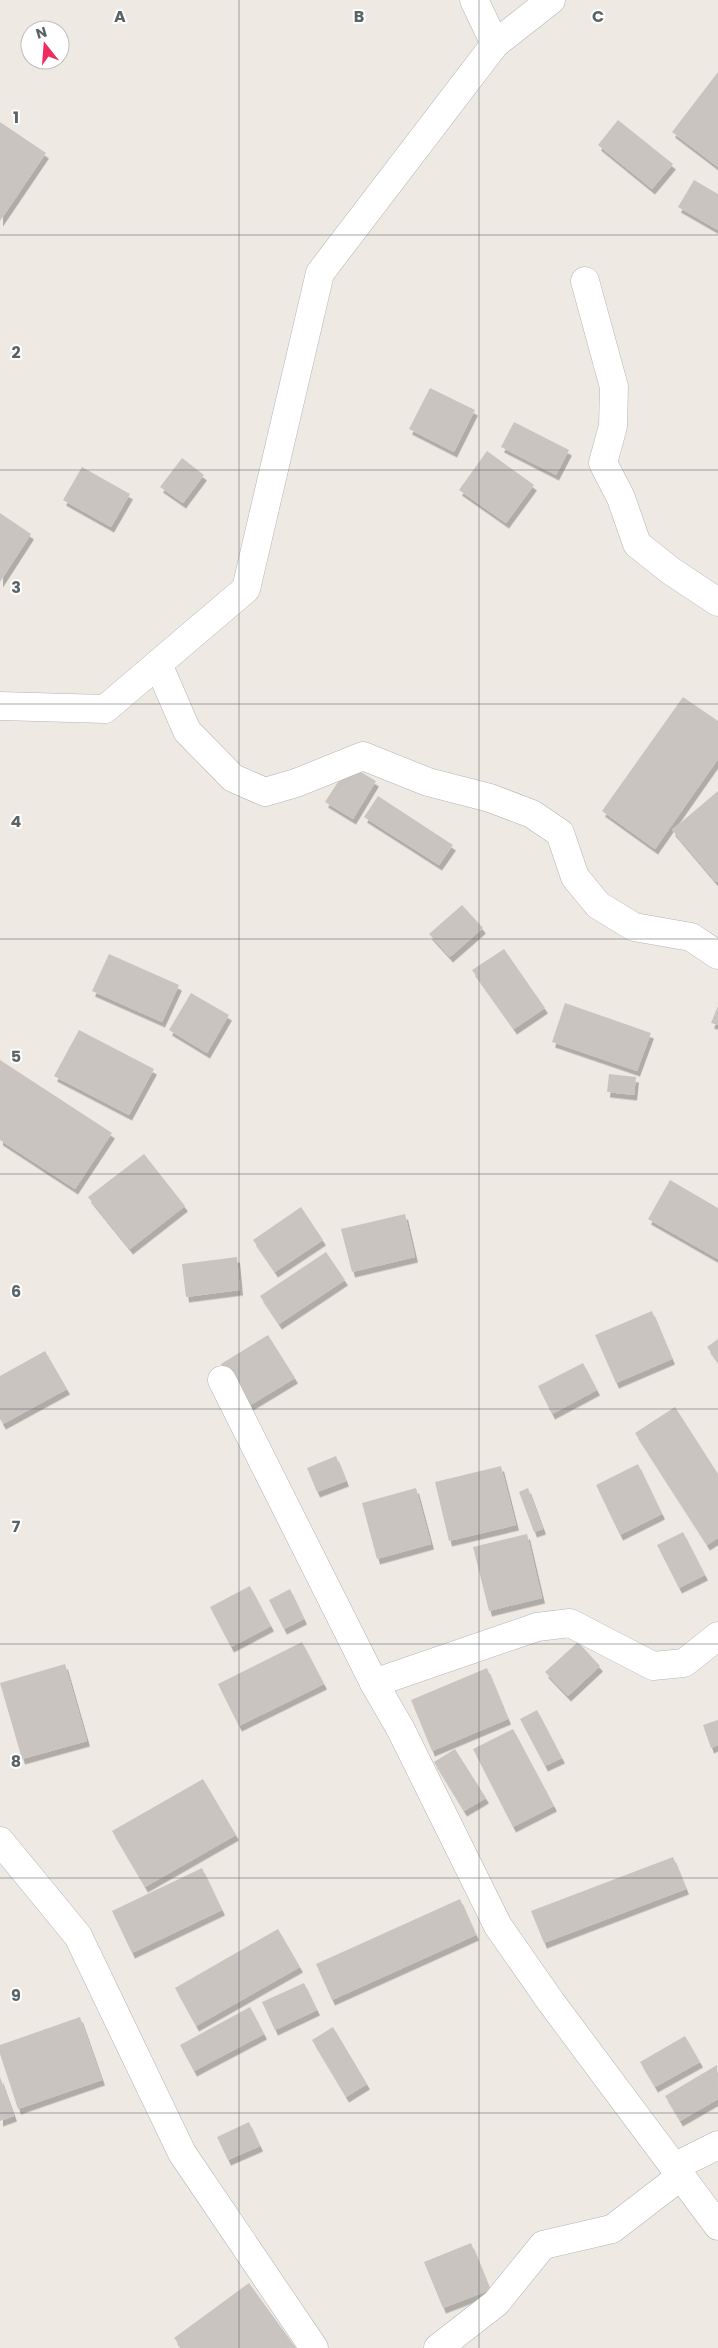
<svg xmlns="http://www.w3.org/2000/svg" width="718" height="2348" font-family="Poppins,sans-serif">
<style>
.building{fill:#cac4c1;filter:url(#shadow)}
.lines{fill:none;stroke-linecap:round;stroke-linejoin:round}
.minor-casing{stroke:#b0b5b7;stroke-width:29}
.minor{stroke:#fff;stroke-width:28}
.grid{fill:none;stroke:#5c6365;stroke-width:1;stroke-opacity:0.55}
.grid-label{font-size:16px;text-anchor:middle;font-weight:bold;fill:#5c6365;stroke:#fff;stroke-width:4;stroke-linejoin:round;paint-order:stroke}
</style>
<defs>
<filter id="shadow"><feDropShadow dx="3" dy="5.5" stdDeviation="0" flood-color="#0004"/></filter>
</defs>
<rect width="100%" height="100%" fill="#efe9e4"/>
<!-- building -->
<g class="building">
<path d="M718,72V167L672,132Z"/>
<path d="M618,120L673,164L652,189L598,145Z"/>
<path d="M0,122L46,153L0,221Z"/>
<path d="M694,180L718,194V230L678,207Z"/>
<path d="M430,388L475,410L454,452L409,429Z"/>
<path d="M514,422L569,450L556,475L501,447Z"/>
<path d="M487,451L534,485L506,523L459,490Z"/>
<path d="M182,458L204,475L183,503L160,487Z"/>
<path d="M82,467L130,494L111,527L63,500Z"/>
<path d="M0,513L31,534L0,582Z"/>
<path d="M683,697L718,721V759L655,849L602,811Z"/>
<path d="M349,765L376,781L353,819L325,802Z"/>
<path d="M718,791V881L716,882L672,830Z"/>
<path d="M378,796L453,845L439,865L364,817Z"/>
<path d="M462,905L483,928L450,957L429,934Z"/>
<path d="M504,949L545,1008L514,1029L472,970Z"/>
<path d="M109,954L179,985L162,1022L92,991Z"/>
<path d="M191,993L229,1015L207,1053L169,1030Z"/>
<path d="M565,1003L651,1033L637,1071L552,1042Z"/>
<path d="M718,1006V1025L711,1023Z"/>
<path d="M79,1030L154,1069L129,1115L54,1076Z"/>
<path d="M0,1060L112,1133L75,1189L0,1140Z"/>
<path d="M609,1074L636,1077L634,1095L607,1092Z"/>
<path d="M144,1154L185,1206L130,1249L88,1197Z"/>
<path d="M670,1180L718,1208V1259L648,1219Z"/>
<path d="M301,1207L323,1240L275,1272L253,1240Z"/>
<path d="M405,1214L415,1257L352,1272L341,1229Z"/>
<path d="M326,1252L345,1280L279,1324L260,1296Z"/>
<path d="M237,1257L240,1290L186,1297L182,1264Z"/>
<path d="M652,1311L672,1359L616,1383L595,1335Z"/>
<path d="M268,1335L295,1378L247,1407L221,1364Z"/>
<path d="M718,1339V1362L707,1347Z"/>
<path d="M45,1351L67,1389L3,1424L0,1419V1376Z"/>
<path d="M583,1363L597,1390L552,1414L538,1386Z"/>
<path d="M675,1407L718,1474V1538L707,1545L635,1433Z"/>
<path d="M336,1456L346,1481L317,1492L307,1468Z"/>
<path d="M638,1464L662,1514L620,1535L596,1485Z"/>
<path d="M501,1466L516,1525L449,1541L435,1482Z"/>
<path d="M416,1488L431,1544L377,1559L362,1503Z"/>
<path d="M528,1488L543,1529L534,1532L519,1492Z"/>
<path d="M683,1532L705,1575L679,1588L657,1545Z"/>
<path d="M527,1534L542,1598L489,1611L473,1547Z"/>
<path d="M250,1586L271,1626L231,1647L210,1607Z"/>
<path d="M290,1589L304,1619L284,1629L269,1600Z"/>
<path d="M302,1642L324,1684L239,1726L218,1684Z"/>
<path d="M578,1642L600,1666L568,1696L545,1672Z"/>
<path d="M65,1664L87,1741L22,1759L0,1683Z"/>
<path d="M487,1668L508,1719L432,1751L411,1700Z"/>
<path d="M537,1710L562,1758L545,1766L520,1719Z"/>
<path d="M718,1720V1745L711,1748L703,1725Z"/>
<path d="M513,1729L554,1806L513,1827L473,1749Z"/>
<path d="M455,1749L486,1798L464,1811L434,1762Z"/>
<path d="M203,1779L236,1835L145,1887L112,1831Z"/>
<path d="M673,1857L686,1889L544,1943L531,1911Z"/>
<path d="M202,1868L222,1910L132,1953L112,1911Z"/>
<path d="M460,1899L476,1935L332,2000L316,1964Z"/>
<path d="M278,1929L300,1967L196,2026L175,1988Z"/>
<path d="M304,1983L317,2010L275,2030L262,2002Z"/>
<path d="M250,2007L264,2034L194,2071L180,2045Z"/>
<path d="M80,2017L102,2080L18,2109L0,2054V2045Z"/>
<path d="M333,2027L367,2084L346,2097L312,2040Z"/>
<path d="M685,2036L700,2062L655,2087L640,2062Z"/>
<path d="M717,2065L718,2099L680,2121L665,2096Z"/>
<path d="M0,2077L14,2116L0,2121Z"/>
<path d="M249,2122L260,2146L228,2160L217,2137Z"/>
<path d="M471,2243L490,2290L443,2308L424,2262Z"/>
<path d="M249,2283L296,2348H182L174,2338Z"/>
</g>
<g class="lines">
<defs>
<g id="minor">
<path d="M495,44L551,0"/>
<path d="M585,281L614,387L613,426L603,463L621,498L637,544L671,571L718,602"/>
<path d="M158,664L187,731L233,778L265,792L296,783L363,756L428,782L490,798L532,814L560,833L575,877L598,905L634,927L691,937L718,955"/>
<path d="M0,706L105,709L246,589L320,273L495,44L474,0"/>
<path d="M222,1380L374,1683L400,1728L498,1926L551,2002L718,2226"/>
<path d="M374,1683L537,1627L570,1623L653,1666L684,1663L718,1636"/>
<path d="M0,1841L78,1936L182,2153L314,2348"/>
<path d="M674,2167L718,2145"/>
<path d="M438,2348L496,2303L543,2245L612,2229L681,2176"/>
</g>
</defs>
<!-- minor casing -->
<use href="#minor" class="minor-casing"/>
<!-- minor -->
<use href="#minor" class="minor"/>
</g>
<!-- grid -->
<path class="grid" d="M239,0V2348M479,0V2348M0,235H718M0,470H718M0,704H718M0,939H718M0,1174H718M0,1409H718M0,1644H718M0,1878H718M0,2113H718"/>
<g class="grid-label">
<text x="120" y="22">A</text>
<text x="359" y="22">B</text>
<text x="598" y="22">C</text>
<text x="16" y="123">1</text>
<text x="16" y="358">2</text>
<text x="16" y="593">3</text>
<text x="16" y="827">4</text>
<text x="16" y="1062">5</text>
<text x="16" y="1297">6</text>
<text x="16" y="1532">7</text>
<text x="16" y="1767">8</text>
<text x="16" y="2001">9</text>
</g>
<!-- north arrow -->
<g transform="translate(45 45) rotate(343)"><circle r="24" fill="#ffffff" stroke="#bec1c1"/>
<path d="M0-4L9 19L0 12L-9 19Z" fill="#ee2c5e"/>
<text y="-8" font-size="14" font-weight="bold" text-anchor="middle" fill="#5c6365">N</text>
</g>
</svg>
